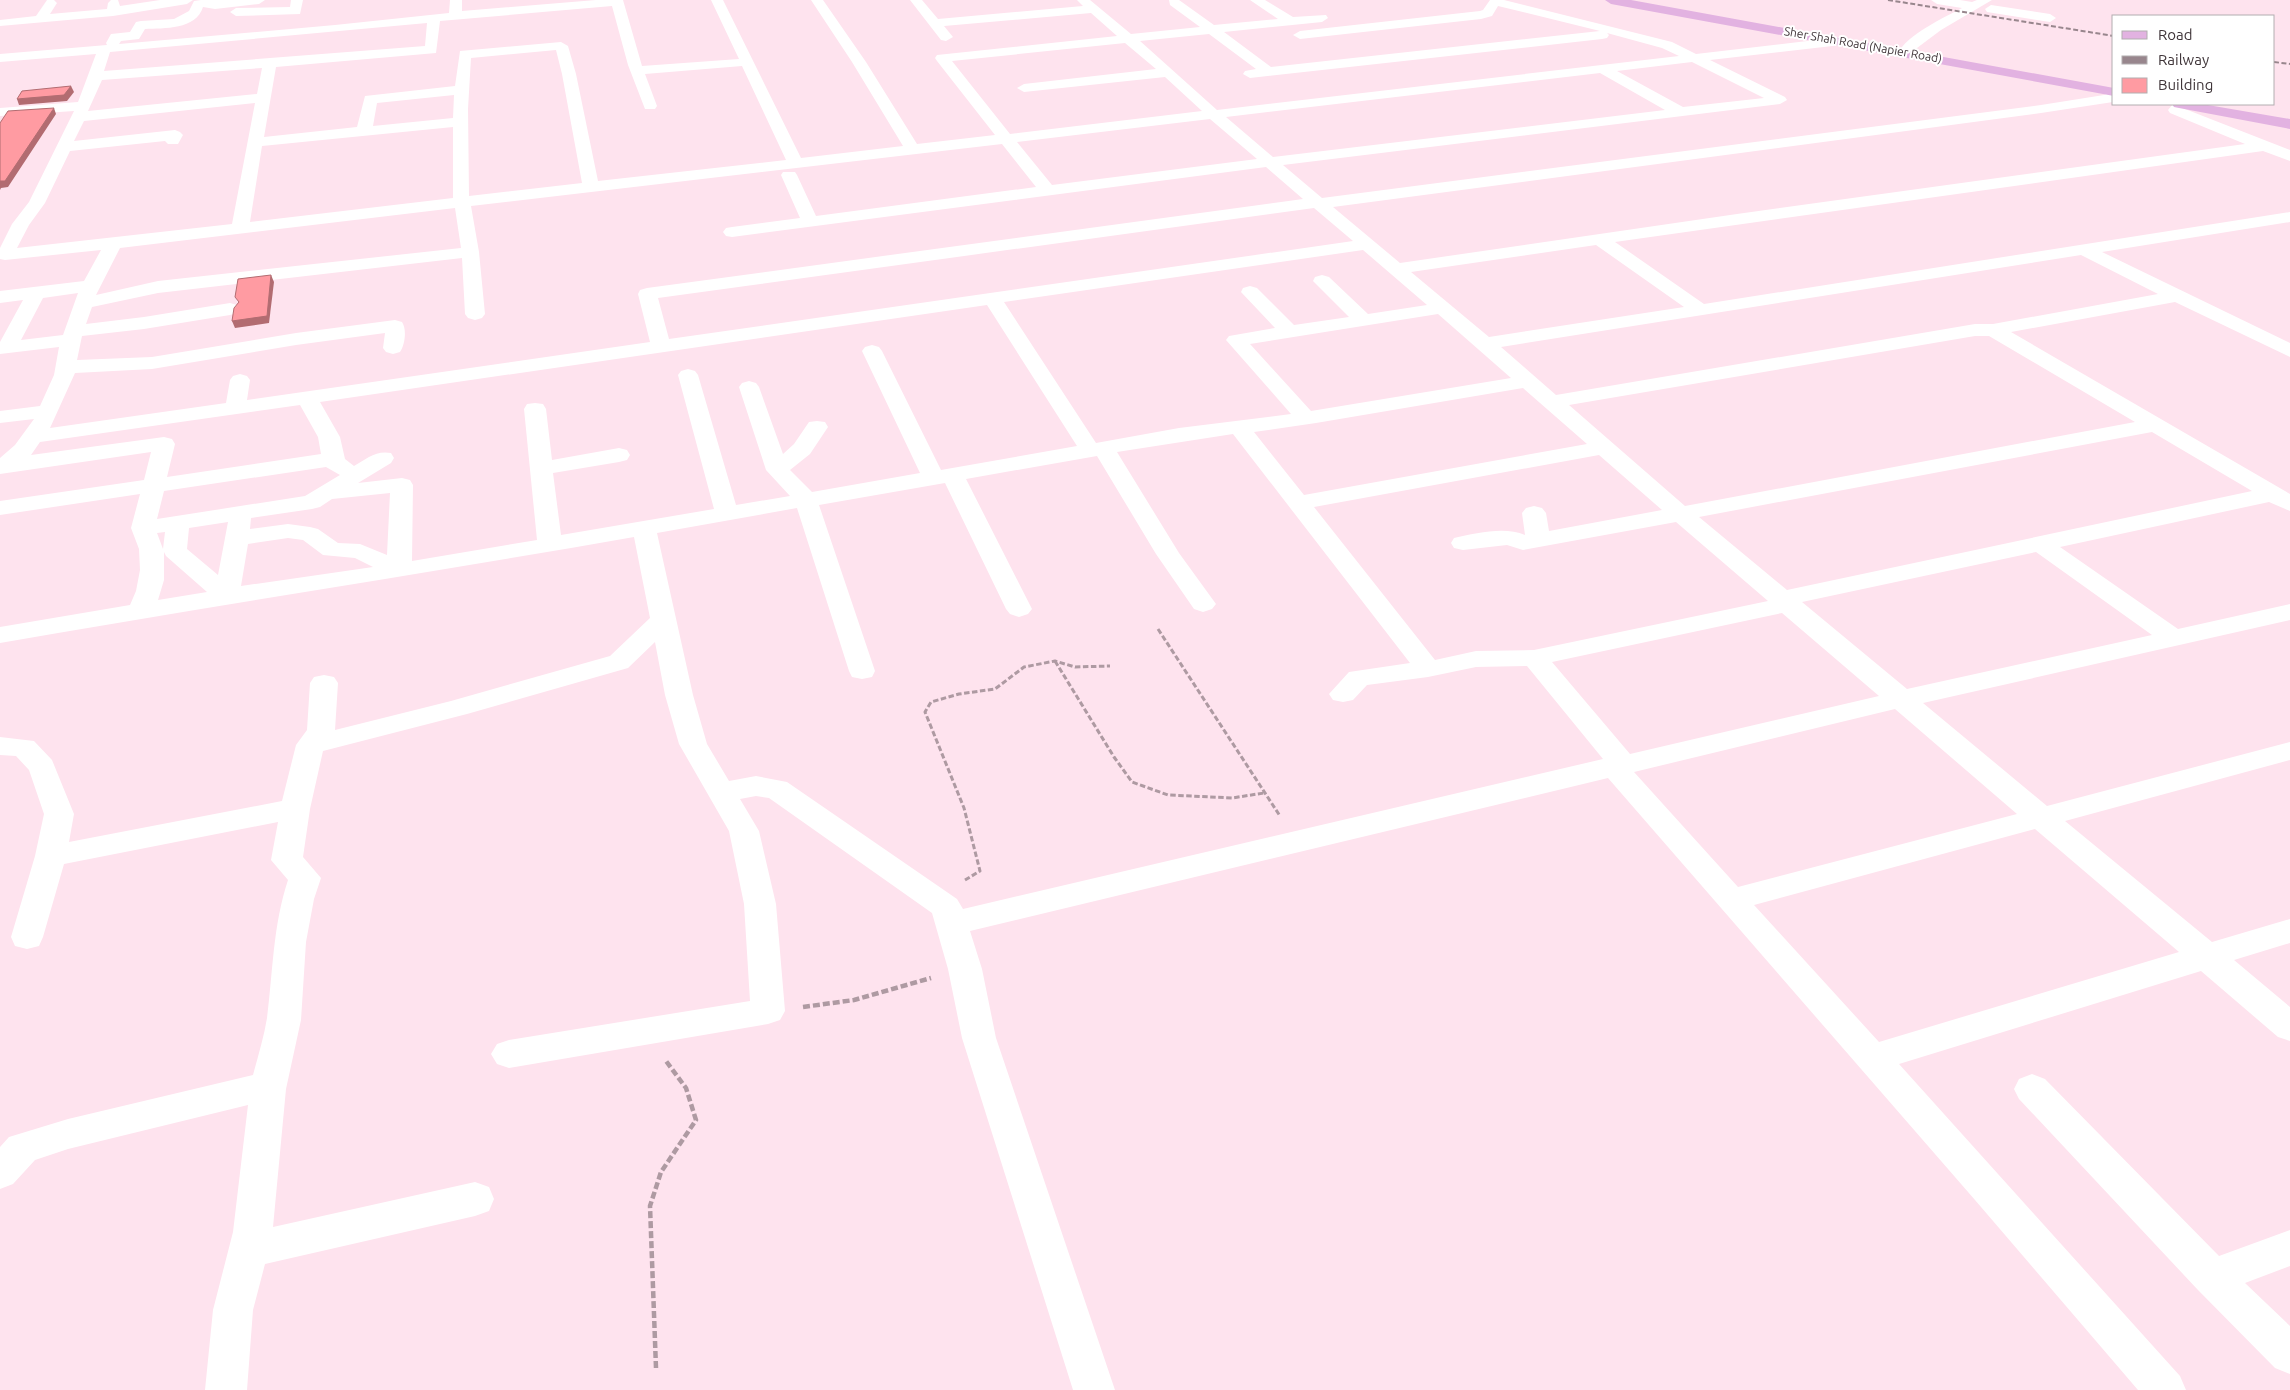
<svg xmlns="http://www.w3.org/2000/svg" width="2290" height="1390" font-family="Ubuntu,sans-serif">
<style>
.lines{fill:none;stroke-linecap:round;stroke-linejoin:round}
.path-far1{stroke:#ae9aa2;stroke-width:3;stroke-dasharray:5.5 2.5;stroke-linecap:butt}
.path{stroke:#ae9aa2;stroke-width:4.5;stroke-dasharray:7 3;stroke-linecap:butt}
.minor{fill:#fff;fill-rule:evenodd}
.major{fill:#e2b2e1;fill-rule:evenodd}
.rail{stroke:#98868d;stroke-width:2;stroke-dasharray:5 2.5;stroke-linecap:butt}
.shaded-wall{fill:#b26c71}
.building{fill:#ff9ba2;stroke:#b26c71}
.labels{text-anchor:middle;stroke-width:4;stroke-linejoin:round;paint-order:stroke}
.far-street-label{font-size:12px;fill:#3f3539;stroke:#fff}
</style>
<rect width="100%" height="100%" fill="#fee3ee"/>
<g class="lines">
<!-- path-far1 -->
<g class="path-far1">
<path d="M1158,629L1280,816"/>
<path d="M1055,661L1114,757L1132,782L1168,795L1232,798L1264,793"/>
<path d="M965,880L980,871L964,808L925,712L931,702L959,694L995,689L1024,667L1055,661L1075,667L1110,666"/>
</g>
<!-- path -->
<g class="path">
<path d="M803,1007L854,1000L931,978"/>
<path d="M656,1368L650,1206L661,1172L696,1120L686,1088L666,1061"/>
</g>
<!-- minor -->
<g class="minor">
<path d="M47,0H54L57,3L50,14L107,9L108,3L111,0H118L120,6L160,0H193L187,4L113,16L0,26V20L36,16Z"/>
<path d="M201,0H265L259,4L215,9L203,7C196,30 164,28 145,29L139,39L121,41L119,44L335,25L449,13L450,0H462V11L596,0H623L642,66L739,59L711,0H723L801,158L903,146L852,62L811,0H823L866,62L917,144L995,135L937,61L935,58L937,55L1117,36L1091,13L944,26L953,37L946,41L941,40L910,0H922L938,19L1083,6L1077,0H1090L1131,34L1200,27L1170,5L1169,0H1179L1214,25L1278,19L1250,0H1265L1293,17L1326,15L1328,18L1322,22L1224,32L1271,67L1600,31L1498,6L1492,16L1481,19L1300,39L1293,35L1300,31L1480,11L1483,10L1490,0H1504L1672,42L1696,54L1841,37L1848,41L1841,45L1710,60L1785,97L1787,100L1780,104L1283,165L1322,198L2041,105L2104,95L2114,91L2113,102L2041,113L1333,207L1400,263L1737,214L2245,144L2170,113L2168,110L2173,104H2188L2185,109L2290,150V161L2263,151L1615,242L1704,304L2290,212V222L2102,252L2290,343V357L2175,302L2011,332L2290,494V511L2269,502L2060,547L2178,629L2290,604V620L1923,703L2047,806L2290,742V760L2065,821L2212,942L2290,919V943L2234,960L2290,1007V1041L2278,1037L2201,971L1899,1064L2180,1376L2186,1390H2138L1975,1200L1608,778L970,931L982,969L996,1038L1115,1390H1073L962,1038L948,969L932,913L769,798L756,796L740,799L759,831L776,904L785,1011L780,1020L768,1024L509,1068L497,1064L491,1054L497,1044L509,1040L750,1001L744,904L729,831L679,744L665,695L655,642L628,668L467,714L323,751L310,809L303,857L321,878L314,899L306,942L301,1020L286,1089L273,1227L475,1182L489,1187L494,1199L489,1211L475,1216L265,1264L253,1310L247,1390H205L213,1310L233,1232L248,1105L68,1149L35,1160L13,1184L0,1189V1147L9,1137L68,1119L253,1075C258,1056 264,1037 267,1018C273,971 273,925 288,880L271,860L278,822L64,864L43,937L39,946L27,949L15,946L11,937L35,856L44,814L29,770L16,756L0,755V737L34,741L52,760L74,814L69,842L282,801L296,745L307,730L310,683L314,677L324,675L334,677L338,683L335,730L451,701L610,656L650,618L634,537C423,574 211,606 0,643V627L130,605L136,591L140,570L139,549L131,528L140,494L0,515V501L144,480L151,452L0,474V458L15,445L34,419L0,423V411L40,406L54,375L59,347L0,354V342L23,300L0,303V291L84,281L101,250L5,260L0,259V248L12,224L29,202L74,111L0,116V108L78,102L96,54L0,62V54L107,45L106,43L111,34L130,32L136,22L141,21L174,19L189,11L194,1ZM612,6L628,65L645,109H655L657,106L645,74L742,66L786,160L598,181L576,74L568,46L561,42L460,51L455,86L365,96L357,127L264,137L276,67L436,53L440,21ZM427,23L425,46L104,71L110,52ZM1607,33L1662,48L1679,56L1217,110L1140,41L1209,34L1256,69L1245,71L1243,74L1250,78L1602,39L1607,38L1609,35ZM1125,43L1156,69L1024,84L1017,88L1024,92L1165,77L1202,111L1010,134L952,61ZM556,50L562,74L582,183L469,196L468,109L471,58ZM1692,62L1764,98L1683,107L1617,71ZM262,68L257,94L88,111L102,80ZM1600,73L1665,110L1273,157L1226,117ZM454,95L453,118L373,126L377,103ZM255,103L232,224L17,248L29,225L45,203L70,151L165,141L168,144H178L183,135L180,132L175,130L74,141L84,121ZM1210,119L1257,159L1052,185L1017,142ZM453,127V198L250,222L262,146ZM1002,144L1036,187L816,216L797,175L795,172H783L781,175L800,218L732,227L726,228L723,232L726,236L732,237L1266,167L1303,199L647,288L640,290L638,294L650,342L247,400L250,380L247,376L240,374L233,376L230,380L226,403L50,428L75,373L152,369L296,345L385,333L383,348L386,352L393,354L400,352C405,345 407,329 402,322L395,320L296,333L152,357L77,360L82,336L144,329L230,315L237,313L240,309L237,305L230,303L144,317L86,324L92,307L158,293L462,258L465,314L468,318L475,320L482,318L485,314L479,252L471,206ZM455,208L461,248L158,281L96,295L120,248ZM1314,208L1353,241L669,339L658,298ZM1596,245L1684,307L1489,337L1411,272ZM1363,250L1427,305L1368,314L1329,277L1322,275L1315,277L1313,281L1349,317L1294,325L1257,288L1250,286L1243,288L1241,292L1275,328L1229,336L1226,340L1291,414L1179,428L1096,443L1004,302ZM2081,255L2158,294L1993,324H1975L1556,395L1501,347ZM78,293L63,335L21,340L43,298ZM987,305L1077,446L941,470L882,351L879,347L872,345L865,347L862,351L920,473L812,492L790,470L810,454L828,427L825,422L817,421L809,422L794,444L783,454L759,387L756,383L749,381L742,383L739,387L766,470L790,496L736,505L698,375L695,371L688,369L681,371L678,375L714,509L561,535L553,473L619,462L627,460L630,455L627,450L619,448L552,460L546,409L543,404L535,403L527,404L524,409L537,540L412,561L413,485L410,480L402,478L358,483L391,463L394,458L391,453C376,450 366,459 354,466L345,459L340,437L320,402ZM1438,314L1511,378L1311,411L1250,344ZM1975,336H1989L2135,422L1685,506L1569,405ZM1523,388L1587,444L1304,495L1254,432L1316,423ZM300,405L318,437L321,454L167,477L175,444L172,439L164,437L31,455L40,442ZM2152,432L2252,491L1787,590L1699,517ZM1233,434L1410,663L1349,672L1329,694L1333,700L1343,702L1353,700L1367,685L1428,677L1476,667L1527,666L1603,759L963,909L957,899L787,782L756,776L729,781L707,744L693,695L657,533L797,508L849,671L852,677L862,679L872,677L875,671L819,505L945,483L1006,609L1010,614L1019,617L1028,614L1032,609L966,479L1097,456L1156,554L1194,609L1203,612L1212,609L1216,604L1179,553L1117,452ZM1599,455L1662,510L1549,531L1546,513L1542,508L1534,506L1526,508L1522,513L1525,535C1505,526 1476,533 1454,538L1451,543L1454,548L1463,550L1507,545L1523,550L1676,522L1768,601L1534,650L1476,651L1435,660L1314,507ZM326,467L340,475L305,496L157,519L164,491ZM390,493L387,555L360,544L338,543L318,529L310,527L288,524L250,529L251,518L312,509L320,507L332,499ZM228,522L218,575L187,549L189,528ZM165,532L163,549L157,533ZM288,538L303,540L323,555L355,558L373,567L241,586L248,544ZM164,552L166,556L207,592L158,600L164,580ZM2036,552L2152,635L1907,689L1802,602ZM1782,613L1879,696L1630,754L1552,662ZM1895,709L2017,814L1738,887L1634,772ZM2035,829L2179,952L1879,1042L1754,905Z"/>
<path d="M291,0H303L300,14L236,16L230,12L236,8L290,7Z"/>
<path d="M1931,0H1960L1972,2L1977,0H1992L1941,30L1913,51L1911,56H1901L1899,53C1904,36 1947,16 1962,8L1937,4Z"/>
<path d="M1991,5L2050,14L2056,18L2050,22L1987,12L1985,9Z"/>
<path d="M2032,1074L2045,1079L2219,1256L2290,1230V1266L2245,1283L2290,1326V1374L2275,1368L2198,1290L2019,1099L2014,1089L2019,1079Z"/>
</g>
<!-- major -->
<g class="major">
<path d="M1605,0H1631L2114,88V96L1611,4Z"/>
<path d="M2172,104H2202L2290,119V129L2179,108L2174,107Z"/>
</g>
<!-- rail -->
<g class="rail">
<path d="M1888,0L2114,36"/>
<path d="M2274,62L2290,64"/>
</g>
</g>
<!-- shaded-wall -->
<g class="shaded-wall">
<path d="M71,86L74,92L67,101L19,105L17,99Z"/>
<path d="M54,108L56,114L8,187L1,188L0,190V181Z"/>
<path d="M271,275L274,282L269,323L235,328L232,321Z"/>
</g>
<!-- building -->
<g class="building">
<path d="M71,86L64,95L17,99L22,91Z"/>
<path d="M54,108L5,181H0V123L8,111Z"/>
<path d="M271,275L267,316L232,321L234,308L239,302L235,297L238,279Z"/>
</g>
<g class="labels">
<!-- far-street labels -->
<g class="far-street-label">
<text transform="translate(1863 45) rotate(10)" y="4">Sher Shah Road (Napier Road)</text>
</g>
</g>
<!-- legend -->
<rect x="2112" y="15" width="162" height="90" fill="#ffffff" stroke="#b2aeb0"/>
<rect x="2122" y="31" width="25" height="8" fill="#e2b2e1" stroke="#b2aeb0"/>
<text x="2158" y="40" font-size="15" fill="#3f3539">Road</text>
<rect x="2122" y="56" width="25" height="8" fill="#98868d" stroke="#b2aeb0"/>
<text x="2158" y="65" font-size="15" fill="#3f3539">Railway</text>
<rect x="2122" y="78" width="25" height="15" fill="#ff9ba2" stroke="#b2aeb0"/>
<text x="2158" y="90" font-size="15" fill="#3f3539">Building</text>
</svg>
